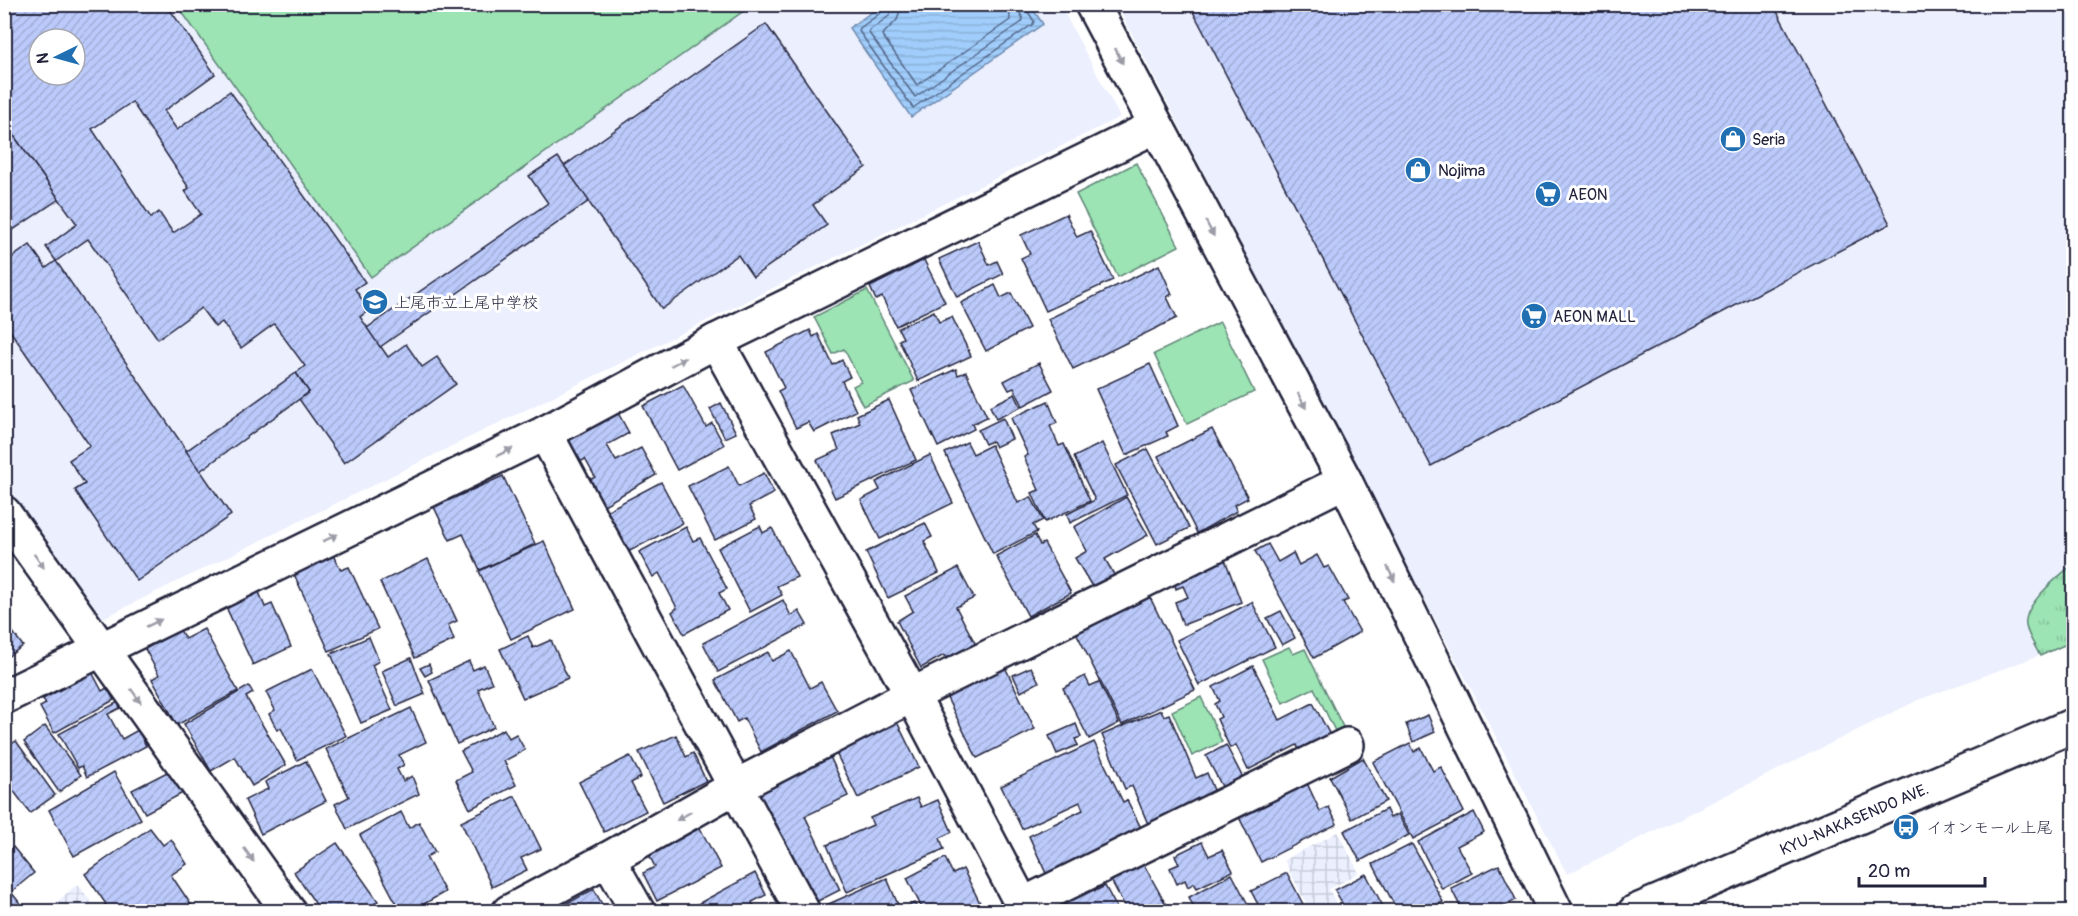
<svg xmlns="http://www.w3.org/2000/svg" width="2078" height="916" font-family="Pangolin,'Klee One',sans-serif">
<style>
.built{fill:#ebeffe;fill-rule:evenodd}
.industrial{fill:url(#industrial-grid)}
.grass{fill:url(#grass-tufts);stroke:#5f8377;stroke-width:1.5}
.garden{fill:#9ce4b3;stroke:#5f8377;stroke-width:1.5}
.water{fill:url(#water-rules);stroke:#6e89ae;stroke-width:1.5}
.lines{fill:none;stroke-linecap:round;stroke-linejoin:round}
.shore{stroke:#546688;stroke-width:1.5}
.building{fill:url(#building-hatch);stroke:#22223b;stroke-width:1.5;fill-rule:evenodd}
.minor-casing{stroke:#22223b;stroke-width:38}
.major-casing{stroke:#22223b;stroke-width:38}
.minor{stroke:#fff;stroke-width:33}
.major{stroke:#fff;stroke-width:33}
.oneway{fill:#9c9ca7}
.labels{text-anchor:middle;stroke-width:6;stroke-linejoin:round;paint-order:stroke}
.poi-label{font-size:16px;fill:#22223b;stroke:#fff;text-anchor:start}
.street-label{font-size:16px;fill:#22223b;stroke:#fff}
</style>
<defs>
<pattern id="industrial-grid" width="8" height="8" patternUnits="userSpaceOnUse" patternTransform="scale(1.5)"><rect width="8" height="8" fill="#ebeffe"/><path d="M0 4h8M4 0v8" fill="none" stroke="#c9cddb"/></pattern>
<pattern id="grass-tufts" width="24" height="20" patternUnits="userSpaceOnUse" patternTransform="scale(1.5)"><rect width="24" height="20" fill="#9ce4b3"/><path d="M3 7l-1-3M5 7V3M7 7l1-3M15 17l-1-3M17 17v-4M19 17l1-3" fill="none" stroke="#86c39b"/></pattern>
<pattern id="water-rules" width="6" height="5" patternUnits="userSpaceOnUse" patternTransform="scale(1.5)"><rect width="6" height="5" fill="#a0cdfb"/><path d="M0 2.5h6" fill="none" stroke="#8ab0d8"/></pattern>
<pattern id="building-hatch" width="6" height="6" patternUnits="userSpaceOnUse" patternTransform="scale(1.5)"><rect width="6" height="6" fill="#bbcafa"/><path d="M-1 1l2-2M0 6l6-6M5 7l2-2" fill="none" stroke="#a0add7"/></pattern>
</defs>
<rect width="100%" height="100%" fill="#fff"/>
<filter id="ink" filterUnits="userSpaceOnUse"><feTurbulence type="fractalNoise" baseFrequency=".0167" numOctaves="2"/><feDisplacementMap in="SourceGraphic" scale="12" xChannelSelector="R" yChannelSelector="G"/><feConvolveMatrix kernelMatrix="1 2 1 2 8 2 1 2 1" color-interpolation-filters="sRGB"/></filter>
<g filter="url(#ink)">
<!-- built -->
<g class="built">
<path d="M4,5H1060L1120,117L99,620L5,487ZM39,39H75V75H39Z"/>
<path d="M1117,5H2073V643L1918,700L1567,874Z"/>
</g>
<!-- industrial -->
<g class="industrial">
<path d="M1338,832L1359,873L1329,889L1340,911H1310L1284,860Z"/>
<path d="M78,884L97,911H46Z"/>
</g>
<!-- grass -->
<path class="grass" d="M2073,564V641L2040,656C2036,647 2028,636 2026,626C2022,605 2059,576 2073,564Z"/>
<!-- garden -->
<g class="garden">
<path d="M177,5H752L371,277Z"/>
<path d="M1136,163L1179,246L1118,277L1076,194Z"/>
<path d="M867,290L914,381L863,406L853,386L861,382L844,349L833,354L814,317Z"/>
<path d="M1220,322L1254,392L1187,424L1154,354Z"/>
<path d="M1289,647L1293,654L1305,649L1344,729L1336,733L1314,688L1283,703L1262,659Z"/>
<path d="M1201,697L1222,742L1192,756L1172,711Z"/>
</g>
<!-- water -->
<path class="water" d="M882,5H1030L1043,24L911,117L849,28Z"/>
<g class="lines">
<!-- shore -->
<g class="shore">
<path d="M885,4L883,11L860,28L859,31L913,108L1033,24L1034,21L1026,9L1025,4"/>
<path d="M893,4L889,16L870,30L869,33L915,97L1022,22L1023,19L1019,11L1018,4"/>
<path d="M902,4L897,20L882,35L917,85L1010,20L1009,4"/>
</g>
</g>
<!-- building -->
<g class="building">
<path d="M4,4H166L215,74L164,111L177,130L230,91L365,282L355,289L369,310L360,317L388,357L406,344L422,367L437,357L456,384L344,463L299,399L309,392L296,373L305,366L274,324L241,348L222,322L215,327L201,308L158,339L88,239L56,261L46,247L77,224L4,122ZM39,39H75V75H39ZM132,102L189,188L185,191L201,214L173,233L159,212L151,218L92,129Z"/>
<path d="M1189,4H1773L1890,224L1431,466Z"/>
<path d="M766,24L866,167L813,205L827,225L753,277L738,255L662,309L564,166Z"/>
<path d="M4,122L59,199L4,236Z"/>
<path d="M558,157L589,201L380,347L367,328L548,203L529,176Z"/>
<path d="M1066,214L1077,237L1090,231L1113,280L1046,311L1021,258L1030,254L1021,235Z"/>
<path d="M978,241L989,265L997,261L1003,274L957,297L939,259Z"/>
<path d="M30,245L46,268L56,261L231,515L137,581L75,490L85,484L69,460L90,446L4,322V263Z"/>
<path d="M924,260L945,302L896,326L882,297L876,300L870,287Z"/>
<path d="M1159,265L1172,294L1167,297L1177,318L1073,369L1048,319Z"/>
<path d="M995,285L1001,298L1011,293L1029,328L986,351L961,303Z"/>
<path d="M934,311L939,322L952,317L971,356L918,381L899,340L903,338L898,328Z"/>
<path d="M810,330L813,337L818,334L833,365L842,360L850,377L842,381L856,411L814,432L808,422L796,428L778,391L784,388L766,352Z"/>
<path d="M1039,363L1053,390L1023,406L1014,388L1009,390L1004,381Z"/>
<path d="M1150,364L1178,426L1166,432L1168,436L1126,455L1096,389Z"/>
<path d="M956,369L958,375L966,372L987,417L972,424L974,429L938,447L911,390Z"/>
<path d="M296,373L309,392L200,471L186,451Z"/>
<path d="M683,385L706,427L712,423L724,445L677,470L643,406Z"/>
<path d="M1015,394L1021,407L996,419L990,406Z"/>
<path d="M889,400L916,460L835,498L817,460L839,450L833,435L860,423L857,415Z"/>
<path d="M1048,401L1057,423L1050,426L1059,446L1064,444L1090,501L1045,522L1032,493L1039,490L1024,457L1028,455L1011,418Z"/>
<path d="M721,403L736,433L725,438L710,409Z"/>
<path d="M617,411L629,433L607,445L616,461L641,448L656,475L599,508L585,483L595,477L585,459L577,464L565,441Z"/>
<path d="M1003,418L1012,439L995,447L992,441L985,444L978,430Z"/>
<path d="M1212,429L1248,498L1234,505L1237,511L1197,533L1158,456Z"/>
<path d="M967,442L973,454L991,445L1018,503L1031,497L1043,520L1033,525L1037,532L993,554L945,453Z"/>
<path d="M1102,443L1127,495L1070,523L1067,514L1095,500L1074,457Z"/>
<path d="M1148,449L1189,528L1157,544L1116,465Z"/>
<path d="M930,455L953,503L880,539L861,500L880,490L876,482Z"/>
<path d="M729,466L739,486L764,473L774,493L749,506L756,519L715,540L688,486Z"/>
<path d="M503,476L535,544L480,570L463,534L450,540L434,507Z"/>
<path d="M661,482L683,523L626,553L604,512Z"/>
<path d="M1126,497L1148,535L1105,559L1116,578L1094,590L1075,558L1087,551L1074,527Z"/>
<path d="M925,523L932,537L924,541L939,573L888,598L866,552Z"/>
<path d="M760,526L763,533L772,528L797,577L777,586L782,595L750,612L718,548Z"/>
<path d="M686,527L693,541L700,538L727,589L719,593L728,610L684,634L672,612L677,608L659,573L653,577L639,552Z"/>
<path d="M1035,535L1040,545L1044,543L1071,593L1028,616L996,556Z"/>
<path d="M544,541L575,609L511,639L479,571Z"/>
<path d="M1268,544L1278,562L1293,553L1299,565L1317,555L1324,568L1329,566L1348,600L1343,602L1360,632L1314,658L1255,551Z"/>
<path d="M333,555L341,570L349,567L378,629L329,651L293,572Z"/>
<path d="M1224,557L1241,602L1183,625L1175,602L1188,597L1183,586L1176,589L1173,577Z"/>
<path d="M428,559L457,621L448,625L454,640L415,658L380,582Z"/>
<path d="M958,568L974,598L956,607L976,645L947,661L944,655L921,668L897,621L913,611L905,596Z"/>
<path d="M1145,587L1195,690L1122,725L1074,628Z"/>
<path d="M259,592L265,607L272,604L291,647L253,665L226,607Z"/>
<path d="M783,600L791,616L799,611L807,625L718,672L703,643Z"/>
<path d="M1252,602L1275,647L1199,685L1177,640Z"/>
<path d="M1281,611L1295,638L1282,645L1267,618Z"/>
<path d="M4,620L23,646L4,659Z"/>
<path d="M204,629L238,691L177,725L152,679L159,675L145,649L180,630L185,639Z"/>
<path d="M528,636L533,648L551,640L568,678L523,698L500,649Z"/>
<path d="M369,637L379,661L372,665L392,710L361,723L331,654Z"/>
<path d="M791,651L810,688L821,682L837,711L761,752L744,718L737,722L715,680L768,652L772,661Z"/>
<path d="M411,658L425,694L397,706L382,671Z"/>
<path d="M469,661L473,670L484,665L492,683L478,689L494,727L457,744L429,680Z"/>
<path d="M429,664L432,672L425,676L420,668Z"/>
<path d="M1253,666L1280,720L1313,703L1330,735L1299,750L1297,745L1248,770L1236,745L1230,748L1217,719L1221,717L1215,704L1220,701L1213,687Z"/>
<path d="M1005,667L1035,729L977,758L946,696Z"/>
<path d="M1031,667L1039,682L1021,692L1013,675Z"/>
<path d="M312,669L346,736L297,760L281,728L277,730L269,714L275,710L266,692Z"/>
<path d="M92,672L102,691L107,688L114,700L54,733L40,707L46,704L43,699Z"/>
<path d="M1085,676L1090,686L1099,682L1119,723L1089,739L1063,688Z"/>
<path d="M249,686L253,693L246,697L286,765L252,786L235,757L211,771L184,724Z"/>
<path d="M118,702L120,708L108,714L122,739L138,730L146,746L87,777L82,766L78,768L59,734Z"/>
<path d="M411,708L426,742L399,755L404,765L397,769L403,781L412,776L419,794L347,829L335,804L349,797L326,749Z"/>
<path d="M1161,710L1164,716L1169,714L1196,778L1207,773L1216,795L1148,824L1132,786L1125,789L1102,735Z"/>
<path d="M1428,715L1435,732L1413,742L1406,724Z"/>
<path d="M896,720L919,767L858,798L835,751Z"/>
<path d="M1076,724L1081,737L1075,739L1078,745L1057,754L1049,736Z"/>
<path d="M45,726L81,775L59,792L24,742Z"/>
<path d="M504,729L509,738L516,734L525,750L504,761L516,785L470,809L456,780L472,772L461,751Z"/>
<path d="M676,735L686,757L693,753L706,781L663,802L639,752Z"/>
<path d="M16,741L55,795L30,813L4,778V749Z"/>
<path d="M1094,742L1123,802L1127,800L1144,834L1049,880L1029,836L1083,810L1080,802L1022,829L1001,786Z"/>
<path d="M1410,743L1414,752L1421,748L1433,771L1441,767L1464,812L1413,839L1373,762Z"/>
<path d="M1226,745L1245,782L1225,792L1206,756Z"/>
<path d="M827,750L848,796L805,816L840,890L810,905L748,788Z"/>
<path d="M630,756L641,777L631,783L646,811L604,832L579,782Z"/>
<path d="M1363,758L1386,801L1352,819L1330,777Z"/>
<path d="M306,761L326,801L261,834L245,800L268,789L265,782Z"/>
<path d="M171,770L183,793L145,813L132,790Z"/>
<path d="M114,772L141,819L74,856L49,810Z"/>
<path d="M1306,781L1320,811L1329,807L1337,824L1261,862L1238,815Z"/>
<path d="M515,796L541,849L521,858L527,870L492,887L461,822Z"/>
<path d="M917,798L921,807L938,800L952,832L940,838L944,849L847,892L827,845L873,825L870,818Z"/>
<path d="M1386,809L1390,818L1398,814L1409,835L1360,861L1344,831Z"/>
<path d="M401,812L409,828L419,822L435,852L426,857L445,892L410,912H401L360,835Z"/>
<path d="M1474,812L1484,832L1457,846L1472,873L1442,889L1418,842Z"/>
<path d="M150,828L163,845L171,839L187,864L171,875L196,912H100L99,909L106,904L85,874Z"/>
<path d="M700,828L721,868L657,901L643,873L655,867L649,855Z"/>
<path d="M1202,842L1209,856L1222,850L1233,871L1197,888L1194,883L1188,887L1185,880L1177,884L1170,868L1179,864L1175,855Z"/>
<path d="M337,843L378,901L363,912H321L294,872Z"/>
<path d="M1412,844L1443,902L1433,907L1431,912H1398L1373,864Z"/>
<path d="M13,847L34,873L11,892L27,912H4V854Z"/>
<path d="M945,858L953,874L963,869L980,903L972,907L974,912H924L907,878Z"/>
<path d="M1143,863L1170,912H1128L1111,880Z"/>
<path d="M1499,865L1516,900L1493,912H1463L1451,888Z"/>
<path d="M755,873L766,895L752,902L757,912H683Z"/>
<path d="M1287,873L1307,912H1262L1251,891Z"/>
<path d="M1232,874L1252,912H1196L1189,897Z"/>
<path d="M1366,874L1386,912H1347L1335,890Z"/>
<path d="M887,878L901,912H824L822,907Z"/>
<path d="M1090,882L1095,891L1105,886L1119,912H1056L1051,903Z"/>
<path d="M594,889L606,912H570L566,904Z"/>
<path d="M914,903L919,912H903L902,910Z"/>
</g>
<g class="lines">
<defs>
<g id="minor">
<path d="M1092,4L1345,481L1556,912"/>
<path d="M716,341L912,695L1026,912"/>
<path d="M545,433L803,912"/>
<path d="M4,513L289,912"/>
<path d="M4,697L545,433L716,341L1156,126"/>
<path d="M608,859L638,912"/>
<path d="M1022,905L1347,745"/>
<path d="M509,912L608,859L735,787L912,695L1345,481"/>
</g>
<g id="major">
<path id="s1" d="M1635,912L2074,725"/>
</g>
</defs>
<!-- minor casing -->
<use href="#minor" class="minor-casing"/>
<!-- major casing -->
<use href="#major" class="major-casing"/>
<!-- minor -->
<use href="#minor" class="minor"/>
<!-- major -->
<use href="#major" class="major"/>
</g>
<!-- one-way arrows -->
<defs><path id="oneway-solid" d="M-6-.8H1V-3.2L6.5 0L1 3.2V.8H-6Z" transform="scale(1.5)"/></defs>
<g class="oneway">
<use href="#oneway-solid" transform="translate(1119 56) rotate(63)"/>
<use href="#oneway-solid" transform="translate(1210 229) rotate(62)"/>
<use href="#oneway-solid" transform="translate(678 362) rotate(-28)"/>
<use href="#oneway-solid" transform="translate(1302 401) rotate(62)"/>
<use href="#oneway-solid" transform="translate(505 452) rotate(-26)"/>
<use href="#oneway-solid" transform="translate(330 538) rotate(-26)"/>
<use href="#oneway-solid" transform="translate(39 561) rotate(54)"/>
<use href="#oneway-solid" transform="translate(1391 574) rotate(64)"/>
<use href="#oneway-solid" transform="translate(154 623) rotate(-26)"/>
<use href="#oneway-solid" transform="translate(136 696) rotate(55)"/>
<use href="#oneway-solid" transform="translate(684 816) rotate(150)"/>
<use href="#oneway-solid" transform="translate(249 855) rotate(55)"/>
</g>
</g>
<!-- icons -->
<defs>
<symbol id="shop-disc" viewBox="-11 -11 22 22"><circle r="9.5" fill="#1f6fb2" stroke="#fff"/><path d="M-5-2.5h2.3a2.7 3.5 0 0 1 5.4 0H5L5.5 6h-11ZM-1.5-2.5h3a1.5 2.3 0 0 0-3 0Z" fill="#fff"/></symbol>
<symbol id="supermarket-disc" viewBox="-11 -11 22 22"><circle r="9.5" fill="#1f6fb2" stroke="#fff"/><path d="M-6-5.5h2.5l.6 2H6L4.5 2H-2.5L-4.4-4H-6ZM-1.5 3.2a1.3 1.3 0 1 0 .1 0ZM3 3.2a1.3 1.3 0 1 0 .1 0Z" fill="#fff"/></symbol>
<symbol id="school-disc" viewBox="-11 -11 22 22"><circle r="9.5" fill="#1f6fb2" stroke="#fff"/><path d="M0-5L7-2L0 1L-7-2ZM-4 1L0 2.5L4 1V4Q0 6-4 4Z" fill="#fff"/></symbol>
<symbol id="bus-disc" viewBox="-11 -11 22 22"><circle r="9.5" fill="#1f6fb2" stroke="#fff"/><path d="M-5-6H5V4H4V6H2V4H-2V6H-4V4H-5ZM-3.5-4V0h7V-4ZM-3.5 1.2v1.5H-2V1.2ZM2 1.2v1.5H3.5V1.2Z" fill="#fff"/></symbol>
</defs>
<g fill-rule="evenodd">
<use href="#shop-disc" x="1718" y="124" width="30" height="30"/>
<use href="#shop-disc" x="1403" y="155" width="30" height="30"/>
<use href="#supermarket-disc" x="1533" y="179" width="30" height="30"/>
<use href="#school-disc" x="360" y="287" width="30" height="30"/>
<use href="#supermarket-disc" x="1519" y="301" width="30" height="30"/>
<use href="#bus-disc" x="1891" y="812" width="30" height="30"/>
</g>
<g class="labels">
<!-- poi labels -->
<g class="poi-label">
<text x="1752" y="145">Seria</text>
<text x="1438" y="176">Nojima</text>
<text x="1568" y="200">AEON</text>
<text x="394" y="308">上尾市立上尾中学校</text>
<text x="1553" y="322">AEON MALL</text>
<text x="1926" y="833">イオンモール上尾</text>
</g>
<!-- street labels -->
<g class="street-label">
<text dy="6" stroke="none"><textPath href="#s1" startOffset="238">KYU-NAKASENDO AVE.</textPath></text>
</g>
</g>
<!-- margin -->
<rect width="2078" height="916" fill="none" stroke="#fff" stroke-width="24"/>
<rect x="12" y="12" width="2054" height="892" fill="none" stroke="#22223b" stroke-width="2" filter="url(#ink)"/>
<!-- north arrow -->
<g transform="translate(57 57) rotate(265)"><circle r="28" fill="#ffffff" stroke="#a7a7b1" stroke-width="1.5"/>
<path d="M0-4.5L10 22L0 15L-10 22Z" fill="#1f6fb2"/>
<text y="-9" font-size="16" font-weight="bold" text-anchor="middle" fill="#22223b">N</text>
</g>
<!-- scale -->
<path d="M1859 877v9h126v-9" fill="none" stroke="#22223b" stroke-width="3"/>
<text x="1868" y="877" font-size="18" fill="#22223b" stroke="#ffffff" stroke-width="4.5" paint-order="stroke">20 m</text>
</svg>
